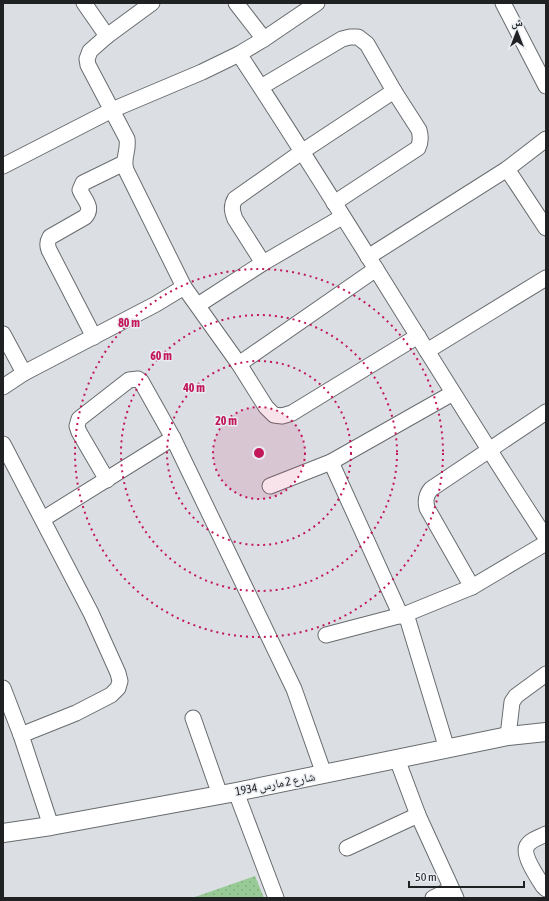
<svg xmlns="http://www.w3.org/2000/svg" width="549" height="901" font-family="'Asap Condensed','Noto Naskh Arabic',sans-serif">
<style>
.grass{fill:url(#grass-dots)}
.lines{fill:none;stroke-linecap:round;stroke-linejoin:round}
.minor-casing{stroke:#696c6f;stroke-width:17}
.tertiary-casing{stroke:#696c6f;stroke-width:20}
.minor{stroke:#fff;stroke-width:15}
.tertiary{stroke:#fff;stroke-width:18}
.ring{fill:none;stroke:#c2185b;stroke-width:2;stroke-dasharray:2 4}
.labels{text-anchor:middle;stroke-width:3;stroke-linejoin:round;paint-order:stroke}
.street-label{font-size:12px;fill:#202123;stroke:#e9ecf0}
.centre{fill:#c2185b;stroke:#e9ecf0;stroke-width:2}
.ring-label{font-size:12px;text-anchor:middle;font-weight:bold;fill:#c2185b;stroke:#e9ecf0;stroke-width:3;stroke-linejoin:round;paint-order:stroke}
</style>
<defs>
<pattern id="grass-dots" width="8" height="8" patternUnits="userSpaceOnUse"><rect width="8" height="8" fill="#98ca96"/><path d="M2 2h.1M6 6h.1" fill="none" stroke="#83ad81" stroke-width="1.8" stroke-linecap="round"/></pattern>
</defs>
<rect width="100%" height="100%" fill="#dbdfe3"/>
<!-- grass -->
<path class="grass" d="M255,876L264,898H192Z"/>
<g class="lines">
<defs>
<g id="minor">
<path d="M84,3L107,36"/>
<path d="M152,3L107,36L90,51L87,59L88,65L127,139C129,152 122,158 126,170L184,287L239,364L266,407L274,415L282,416L292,413L418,336"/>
<path d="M236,3L264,39"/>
<path d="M503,3L546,86"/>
<path d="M239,54C344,213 441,378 546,538"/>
<path d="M261,87L342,39L350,37H358L367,44L394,91L419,130C421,137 421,142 418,148L334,203"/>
<path d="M3,166L112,110L202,72L239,54L264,39L317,3"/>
<path d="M507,169L546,228"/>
<path d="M368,257L507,169L546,139"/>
<path d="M263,263L235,219C232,211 231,206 235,199L303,151L394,91"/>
<path d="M198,305L263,263L342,217"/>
<path d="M3,334L24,373"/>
<path d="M94,337L49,250C47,245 47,242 50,237L85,217C94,207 84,200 80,190L83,183L124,163"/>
<path d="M427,351L546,278"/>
<path d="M239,364L376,269"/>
<path d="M3,387L24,373L156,304L184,287"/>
<path d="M3,444L91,613L118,673L120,681L118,688L111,695L76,713L21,735"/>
<path d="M331,462L401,616"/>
<path d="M107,480L79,432L77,426L79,419L129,380L138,379L141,381L173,438L294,689L324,774"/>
<path d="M270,486L331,462L453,393"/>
<path d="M43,519L173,438"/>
<path d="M472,587L427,508C425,500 426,495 431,489L546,412"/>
<path d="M406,614L447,749"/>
<path d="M326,635L406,614L472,587L546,543"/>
<path d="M3,688L21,735L51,826"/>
<path d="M193,718L220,795"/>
<path d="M508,736L512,702L516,696L546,674"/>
<path d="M397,759L418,815L456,898"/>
<path d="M236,792L276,898"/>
<path d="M546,834C540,837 530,840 527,846C522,855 538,878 543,886L546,889"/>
<path d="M347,848L418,815"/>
<path d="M433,898L451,889"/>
</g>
<path id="tertiary" d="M3,833L51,826L236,792L508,736L546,732"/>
</defs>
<!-- minor casing -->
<use href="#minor" class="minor-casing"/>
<!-- tertiary casing -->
<use href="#tertiary" class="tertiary-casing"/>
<!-- minor -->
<use href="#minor" class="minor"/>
<!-- tertiary -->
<use href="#tertiary" class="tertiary"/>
</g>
<!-- distance rings -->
<circle cx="259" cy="453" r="46" fill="#c2185b" fill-opacity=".12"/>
<g class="ring">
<circle cx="259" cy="453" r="46"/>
<circle cx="259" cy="453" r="92"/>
<circle cx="259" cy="453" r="138"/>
<circle cx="259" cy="453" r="184"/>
</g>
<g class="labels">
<!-- street labels -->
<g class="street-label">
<text transform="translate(275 784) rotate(-11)" y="4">شارع 2 مارس 1934</text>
</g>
</g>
<circle cx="259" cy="453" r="6" class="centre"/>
<g class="ring-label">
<text x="129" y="327">80 m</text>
<text x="161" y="360">60 m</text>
<text x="194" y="392">40 m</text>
<text x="226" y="425">20 m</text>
</g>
<!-- border -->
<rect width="549" height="901" fill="none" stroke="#202123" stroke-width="8"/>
<!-- north arrow -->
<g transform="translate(517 32)" stroke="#e9ecf0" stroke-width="3" paint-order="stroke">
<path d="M0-3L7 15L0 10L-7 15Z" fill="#202123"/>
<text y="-6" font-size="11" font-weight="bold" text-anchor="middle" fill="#202123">ش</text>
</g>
<!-- scale -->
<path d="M409 881v6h115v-6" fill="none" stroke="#202123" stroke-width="2"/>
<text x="415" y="881" font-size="12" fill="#202123" stroke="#e9ecf0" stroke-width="3" paint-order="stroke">50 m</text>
</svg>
